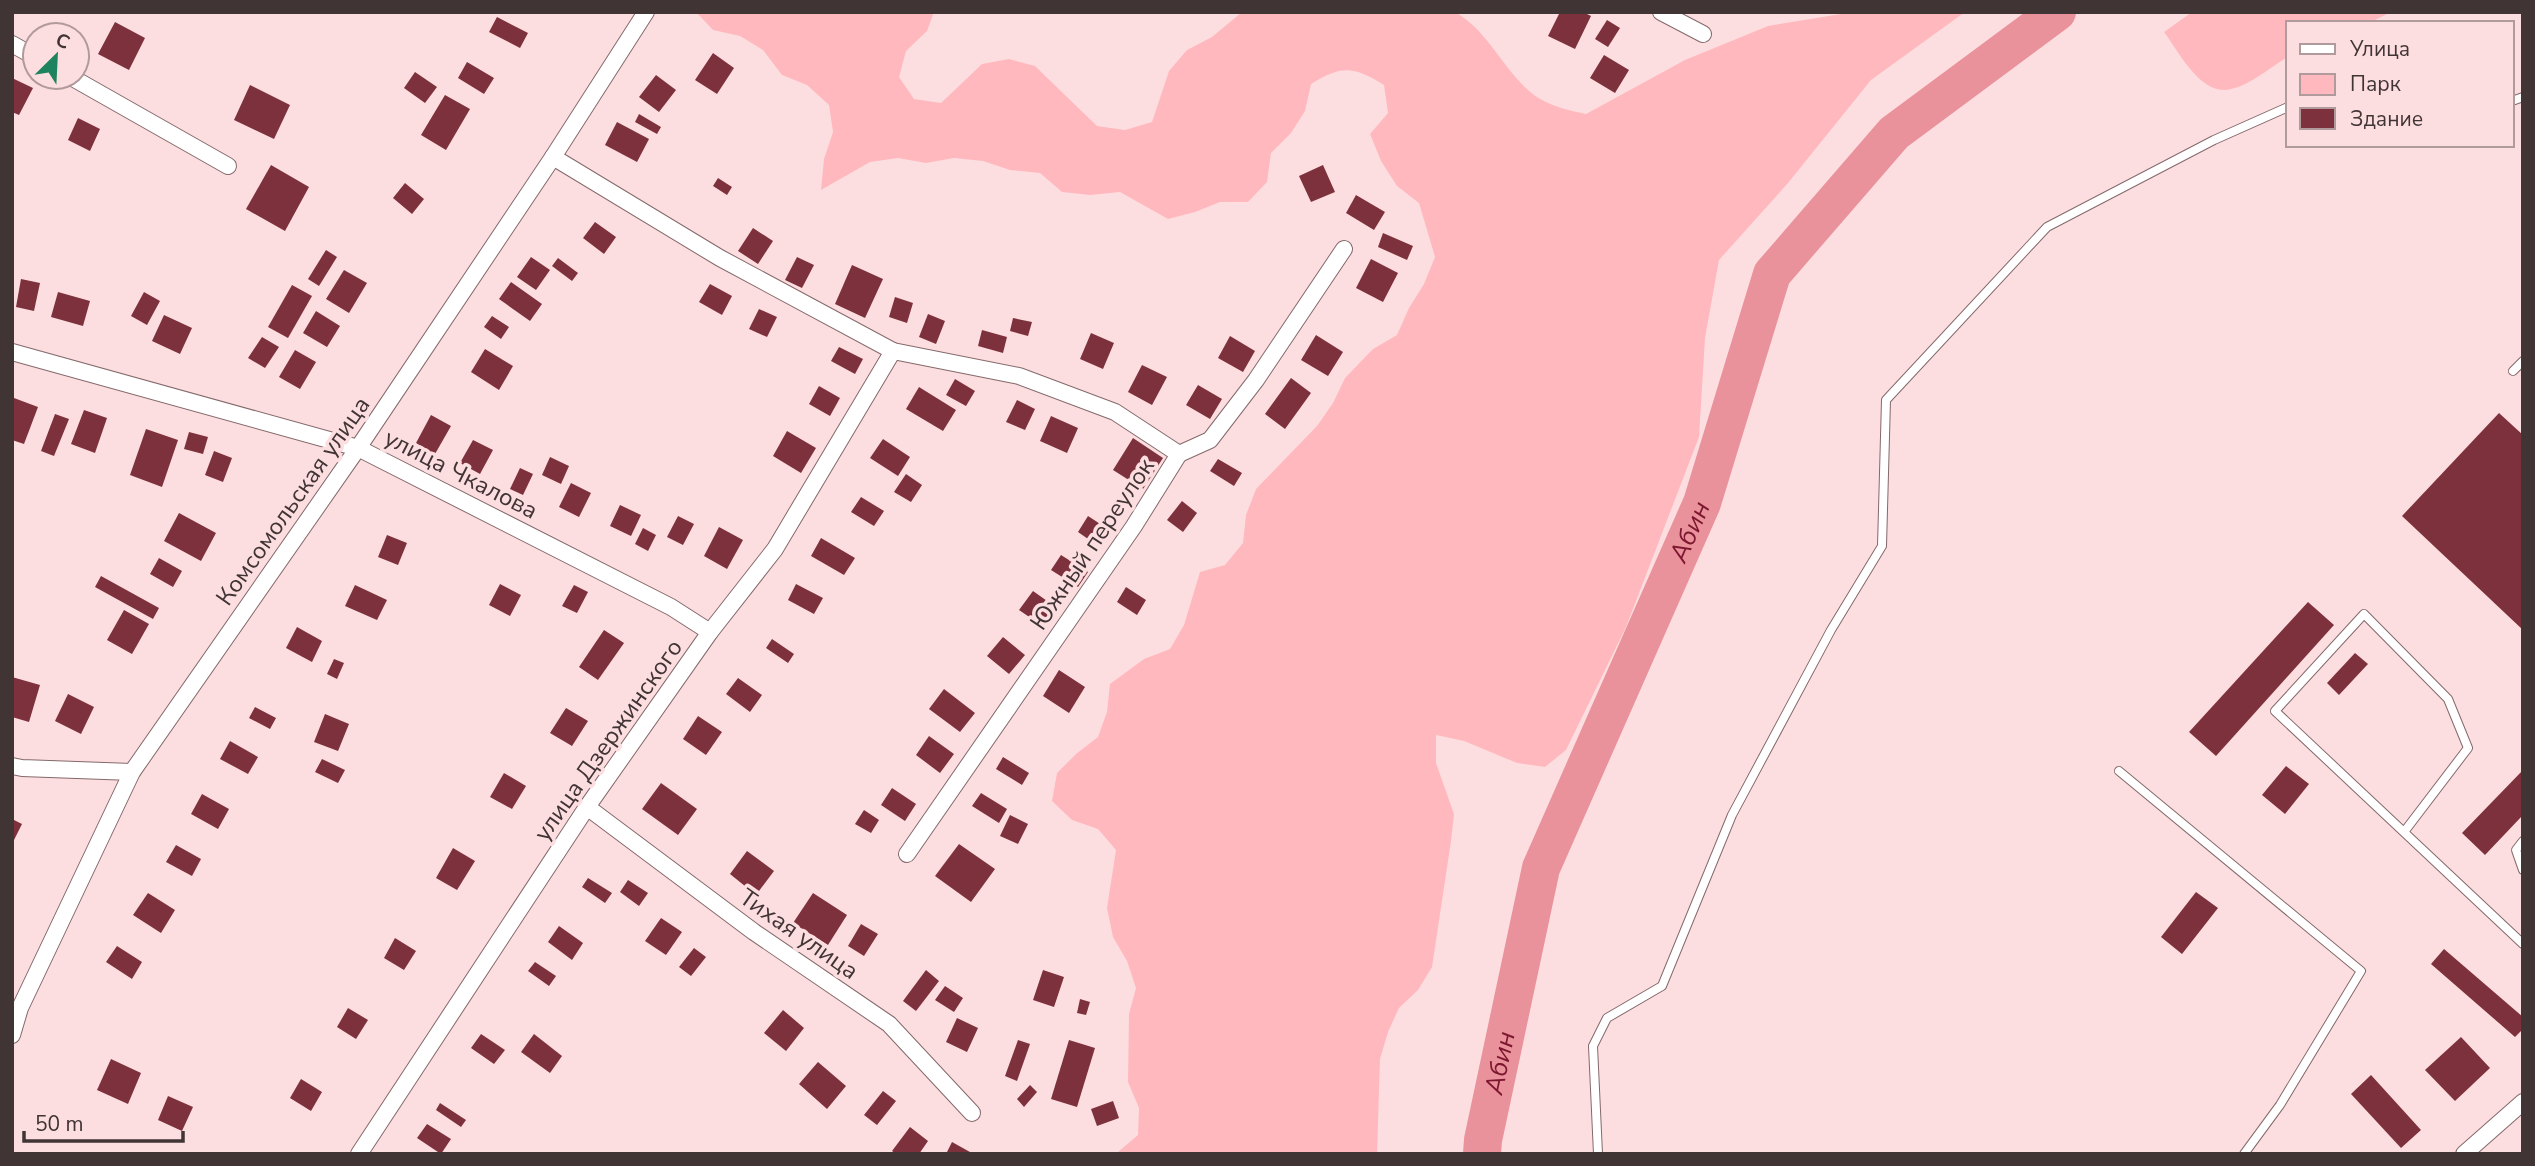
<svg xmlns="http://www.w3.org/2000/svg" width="2535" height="1166" font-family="'Nunito Sans',sans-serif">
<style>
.green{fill:#ffb9be}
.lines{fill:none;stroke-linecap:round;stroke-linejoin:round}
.river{stroke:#e9929b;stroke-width:38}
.building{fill:#7d313c}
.lane-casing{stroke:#84696b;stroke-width:10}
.street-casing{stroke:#84696b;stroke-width:18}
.lane{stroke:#fff;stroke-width:8}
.street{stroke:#fff;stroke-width:16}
.labels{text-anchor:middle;stroke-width:7;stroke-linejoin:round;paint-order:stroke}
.street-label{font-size:24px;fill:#403435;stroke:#fddee0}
.water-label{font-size:26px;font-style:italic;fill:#7d162f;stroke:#fddee0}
</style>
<rect width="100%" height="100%" fill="#fddee0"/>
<!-- green -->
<g class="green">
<path d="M696,12H934L927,31L906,51L899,77L914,99L941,103L982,64L1009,59L1035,66L1097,126L1125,130L1152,122L1169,71L1187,50L1212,37L1242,12H1455C1489,31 1504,72 1534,95C1549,106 1568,110 1586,114L1685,60L1768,26L1841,14L1965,12L1871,80L1788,183L1719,260L1705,338L1699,437L1626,627L1566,750L1545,767L1517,763L1464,741L1436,735V763L1454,814L1451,841L1432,967L1418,990L1399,1008L1388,1032L1380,1059L1377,1154H1111L1118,1152L1138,1135L1139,1108L1128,1082L1129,1014L1136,988L1127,961L1113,937L1107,908L1116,850L1098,829L1072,820L1052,801L1057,773L1076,754L1098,737L1107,712L1110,684L1144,659L1170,649L1184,625L1200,572L1225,565L1243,543L1246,515L1256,489L1317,426L1333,403L1345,378L1373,349L1397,335L1409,308L1424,284L1435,257L1419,203L1397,186L1381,161L1370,134L1388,113L1384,85C1353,66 1342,65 1311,84L1305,111L1291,133L1271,153L1267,182L1248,202H1220L1195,212L1168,219L1120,192L1090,195L1062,192L1040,173L1010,170L983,161L954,158L926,163L898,158L870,162L821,190L824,159L833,132L829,105L807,85L782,75L763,50L740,36L713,30Z"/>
<path d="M2192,12H2391L2369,23H2288V57C2270,67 2251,85 2231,89C2201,97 2179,52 2164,32Z"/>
</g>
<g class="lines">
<!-- river -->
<path class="river" id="s1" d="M1482,1154L1483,1140L1541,868L1702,503L1772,274L1894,133L2057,12"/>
</g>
<!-- building -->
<g class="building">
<path d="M1560,12H1583L1591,16L1575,49L1548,36Z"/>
<path d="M497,17L528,33L520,48L489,32Z"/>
<path d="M1607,20L1620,28L1608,47L1595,39Z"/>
<path d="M115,22L145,38L129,70L98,54Z"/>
<path d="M713,53L734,68L717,94L695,80Z"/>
<path d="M1604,55L1629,70L1615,93L1590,78Z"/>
<path d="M467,62L494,78L484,94L458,78Z"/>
<path d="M415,72L437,87L425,103L404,88Z"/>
<path d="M656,75L676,90L659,112L639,97Z"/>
<path d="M12,78L33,88L19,115L12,112Z"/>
<path d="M250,85L290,105L274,139L234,120Z"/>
<path d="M445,95L470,109L446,150L421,135Z"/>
<path d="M639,114L661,127L657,134L635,122Z"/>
<path d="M78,118L100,129L90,151L68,140Z"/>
<path d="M617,122L649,139L637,162L605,145Z"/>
<path d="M271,165L309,187L285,231L246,209Z"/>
<path d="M1323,165L1335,192L1311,202L1299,176Z"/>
<path d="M718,178L732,187L727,195L713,186Z"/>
<path d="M405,183L424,199L412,214L393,198Z"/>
<path d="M1356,195L1385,212L1374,230L1346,213Z"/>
<path d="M595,222L616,237L604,254L583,238Z"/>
<path d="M753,228L773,241L758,264L738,251Z"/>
<path d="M1383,233L1413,246L1407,260L1378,247Z"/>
<path d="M326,250L337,257L319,286L308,279Z"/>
<path d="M531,257L550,270L536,290L517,277Z"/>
<path d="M797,257L814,265L802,288L785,280Z"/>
<path d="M558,258L578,273L572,281L552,266Z"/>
<path d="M1371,259L1398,273L1383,302L1356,288Z"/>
<path d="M852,265L883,279L865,318L835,304Z"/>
<path d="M344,270L367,283L349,313L326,299Z"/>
<path d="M21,279L40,283L34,311L16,307Z"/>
<path d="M511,282L542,304L530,321L499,299Z"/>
<path d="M710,284L732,296L722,315L699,302Z"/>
<path d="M292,285L312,296L288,338L268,327Z"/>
<path d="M58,292L90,301L83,326L51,317Z"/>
<path d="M144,292L160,301L147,325L131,316Z"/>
<path d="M895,297L913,303L907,323L889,317Z"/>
<path d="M759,309L777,317L767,337L749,329Z"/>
<path d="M316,311L340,326L327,347L303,333Z"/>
<path d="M928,314L945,321L936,344L919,337Z"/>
<path d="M164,315L192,328L180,354L152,341Z"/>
<path d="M492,316L509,327L501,339L484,327Z"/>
<path d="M1013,318L1032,322L1028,336L1010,331Z"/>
<path d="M982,330L1007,337L1003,353L978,346Z"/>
<path d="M1091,333L1114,343L1103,369L1080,359Z"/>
<path d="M1316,335L1343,352L1328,376L1301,360Z"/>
<path d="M1230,336L1255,351L1243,372L1218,358Z"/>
<path d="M262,337L279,347L265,368L248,358Z"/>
<path d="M839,347L863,359L855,374L831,361Z"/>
<path d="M485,349L513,366L499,390L471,372Z"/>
<path d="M295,350L316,362L300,389L279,377Z"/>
<path d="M1142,365L1167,377L1152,405L1128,392Z"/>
<path d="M1291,378L1311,393L1285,429L1265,414Z"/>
<path d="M955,379L975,391L966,406L946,395Z"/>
<path d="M1198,385L1222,399L1210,419L1186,405Z"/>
<path d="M819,386L840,398L830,416L809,404Z"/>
<path d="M919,387L956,410L943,431L906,409Z"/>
<path d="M14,398L38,407L24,444L12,440V403Z"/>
<path d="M1017,400L1035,409L1025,430L1006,422Z"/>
<path d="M84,410L107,418L95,453L71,444Z"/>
<path d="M2499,413L2523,435V630L2402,516Z"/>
<path d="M55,414L69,419L54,456L41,451Z"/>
<path d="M431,415L451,426L435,454L416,443Z"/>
<path d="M1051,416L1078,428L1067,453L1040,441Z"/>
<path d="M146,429L178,440L162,487L130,475Z"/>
<path d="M787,431L816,448L801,473L773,456Z"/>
<path d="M189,432L208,437L203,454L184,449Z"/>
<path d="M1133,438L1163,458L1143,489L1113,470Z"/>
<path d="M883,439L910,457L898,476L870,458Z"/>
<path d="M473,440L493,450L480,474L460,463Z"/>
<path d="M214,451L232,458L223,482L205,475Z"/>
<path d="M550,457L569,466L561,484L542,475Z"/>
<path d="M1218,459L1242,473L1234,486L1210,471Z"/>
<path d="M520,468L533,474L523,495L510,489Z"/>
<path d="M906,474L922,485L911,502L894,492Z"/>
<path d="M571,483L591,493L579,517L559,507Z"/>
<path d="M861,497L884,511L874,526L851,512Z"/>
<path d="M1182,501L1197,513L1183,532L1167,520Z"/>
<path d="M620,505L641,515L631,536L610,526Z"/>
<path d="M179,513L216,533L201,561L164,541Z"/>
<path d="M678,516L694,524L683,545L667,537Z"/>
<path d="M1088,516L1111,531L1101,548L1078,532Z"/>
<path d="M719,527L743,540L727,569L704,556Z"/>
<path d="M643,528L656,535L648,551L635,544Z"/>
<path d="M387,535L407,543L398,565L378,557Z"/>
<path d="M821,538L855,558L844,575L811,556Z"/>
<path d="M1061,555L1088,572L1078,587L1051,570Z"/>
<path d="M159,558L182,571L173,587L150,574Z"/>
<path d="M101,576L159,608L153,619L95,587Z"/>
<path d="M500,584L521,595L510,616L489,605Z"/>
<path d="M796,584L823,598L814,614L788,600Z"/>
<path d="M355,585L387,600L377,620L345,606Z"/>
<path d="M574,585L588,592L577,613L562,606Z"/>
<path d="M1126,587L1146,600L1137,615L1117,602Z"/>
<path d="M1033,591L1057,608L1044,627L1019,610Z"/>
<path d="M2308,602L2334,625L2216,756L2189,732Z"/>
<path d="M124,610L149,624L132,654L107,640Z"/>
<path d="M297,627L322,641L312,662L286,648Z"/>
<path d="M604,630L624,643L598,680L579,667Z"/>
<path d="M1003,637L1025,655L1009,674L987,656Z"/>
<path d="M772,639L794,654L788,663L766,648Z"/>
<path d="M2355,653L2368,664L2339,695L2327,683Z"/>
<path d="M334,659L344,663L337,679L327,674Z"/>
<path d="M1059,670L1085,687L1069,713L1043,696Z"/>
<path d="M12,677L40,685L29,722L12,717Z"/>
<path d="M738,678L762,695L750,712L726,694Z"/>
<path d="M944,689L975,713L960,732L929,709Z"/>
<path d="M68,694L94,707L81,734L55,721Z"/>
<path d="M255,707L276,718L270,729L249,718Z"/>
<path d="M566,708L588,721L572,746L550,733Z"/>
<path d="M325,714L349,724L338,751L314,742Z"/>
<path d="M698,716L722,732L706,755L683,739Z"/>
<path d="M929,736L954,754L940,773L916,755Z"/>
<path d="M230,741L258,757L248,774L220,759Z"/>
<path d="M1003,757L1029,773L1022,785L996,769Z"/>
<path d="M322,759L345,770L338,783L315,772Z"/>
<path d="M2286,766L2309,784L2285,814L2262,795Z"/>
<path d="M2523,770V815L2485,855L2462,833Z"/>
<path d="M504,773L526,786L512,809L490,797Z"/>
<path d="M661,783L697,809L678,835L642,809Z"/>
<path d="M892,788L916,804L905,821L881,805Z"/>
<path d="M981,793L1007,809L999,823L972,806Z"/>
<path d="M202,794L229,809L218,829L191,814Z"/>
<path d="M864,810L879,820L871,833L855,824Z"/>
<path d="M1010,815L1028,824L1018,844L1000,836Z"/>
<path d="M12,819L22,824L12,844Z"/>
<path d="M959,844L995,869L971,902L935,876Z"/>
<path d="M176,845L201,859L192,876L166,862Z"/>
<path d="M453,848L475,861L457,890L436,878Z"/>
<path d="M747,851L774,871L756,895L730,874Z"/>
<path d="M588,878L612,893L605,903L582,887Z"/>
<path d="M628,880L648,893L639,906L620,892Z"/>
<path d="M2196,892L2218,908L2182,954L2161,937Z"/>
<path d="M148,893L175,910L161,933L133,915Z"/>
<path d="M813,893L847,915L828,945L793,923Z"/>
<path d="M661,918L682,932L666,955L645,941Z"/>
<path d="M861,924L878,934L864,956L848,946Z"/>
<path d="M559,926L583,943L572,960L548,942Z"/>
<path d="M395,938L416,951L404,970L384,958Z"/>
<path d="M117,946L142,962L132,979L106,962Z"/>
<path d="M694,948L706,957L691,976L679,967Z"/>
<path d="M2444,949L2523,1017V1029L2515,1037L2431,964Z"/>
<path d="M535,962L556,976L549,986L528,971Z"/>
<path d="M926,970L939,981L916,1011L903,1001Z"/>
<path d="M1043,970L1064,977L1054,1007L1033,1000Z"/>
<path d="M945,986L963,998L954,1012L935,1000Z"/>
<path d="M1080,999L1090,1002L1086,1015L1077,1013Z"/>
<path d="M348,1008L368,1020L356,1039L337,1027Z"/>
<path d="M783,1010L804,1028L786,1051L764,1033Z"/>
<path d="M957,1018L978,1028L967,1052L946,1042Z"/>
<path d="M481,1034L505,1050L494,1064L471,1048Z"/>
<path d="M534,1034L562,1056L550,1073L521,1052Z"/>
<path d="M2461,1037L2490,1068L2455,1101L2425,1070Z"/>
<path d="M1018,1040L1030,1044L1017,1081L1005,1076Z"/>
<path d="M1069,1040L1095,1048L1077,1107L1051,1099Z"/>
<path d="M111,1059L141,1073L128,1104L97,1090Z"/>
<path d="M818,1062L846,1086L827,1109L799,1084Z"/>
<path d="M2371,1075L2421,1130L2401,1148L2351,1094Z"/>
<path d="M301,1079L322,1092L311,1111L290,1098Z"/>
<path d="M1030,1085L1037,1092L1024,1107L1017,1099Z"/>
<path d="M883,1091L896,1101L877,1125L864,1115Z"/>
<path d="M168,1096L193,1107L182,1131L158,1120Z"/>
<path d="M1113,1101L1119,1118L1097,1126L1091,1109Z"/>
<path d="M440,1103L466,1120L461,1127L436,1110Z"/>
<path d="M427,1124L451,1139L441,1154L417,1138Z"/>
<path d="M910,1127L928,1141L919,1154H896L892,1151Z"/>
<path d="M952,1142L970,1152L968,1154H946Z"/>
</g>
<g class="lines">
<defs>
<g id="lane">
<path d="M2512,101L2523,97"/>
<path d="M2513,371L2523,361"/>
<path d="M2119,771L2361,971L2280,1105L2244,1154"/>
<path d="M2404,832L2468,748L2448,699L2364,614L2275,711L2523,944"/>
<path d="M2523,841L2516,850L2523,870"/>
<path d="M1598,1154L1593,1046L1607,1018L1662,986L1732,815L1831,630L1882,546L1886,400L2047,227L2214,140L2288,107"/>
</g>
<g id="street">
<path d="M1661,12L1703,34"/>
<path d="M12,44L35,57"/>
<path d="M71,77L228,166"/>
<path d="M553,157L720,258L893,351L1019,376L1115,412L1179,454"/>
<path d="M12,352L358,448L671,607L710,632"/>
<path d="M1179,454L1210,440L1256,380L1344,249"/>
<path d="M12,766L22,768L132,772"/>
<path d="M587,807L754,932L889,1024L972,1113"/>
<path d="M907,854L1134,526L1179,454"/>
<path d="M12,1035L20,1008L132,772L358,448L553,157L646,12"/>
<path d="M359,1154L587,807L710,632L775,549L893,351"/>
<path d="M2464,1154L2523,1102"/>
</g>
</defs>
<!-- lane casing -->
<use href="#lane" class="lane-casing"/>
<!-- street casing -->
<use href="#street" class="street-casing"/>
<!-- lane -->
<use href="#lane" class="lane"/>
<!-- street -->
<use href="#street" class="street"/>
</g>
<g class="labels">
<!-- street labels -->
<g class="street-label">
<text transform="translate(461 474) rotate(27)" y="8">улица Чкалова</text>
<text transform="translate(293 501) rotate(-55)" y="8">Комсомольская улица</text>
<text transform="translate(1092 544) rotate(-56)" y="8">Южный переулок</text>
<text transform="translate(608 740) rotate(-55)" y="8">улица Дзержинского</text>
<text transform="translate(799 934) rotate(35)" y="8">Тихая улица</text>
</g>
<!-- water labels -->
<g class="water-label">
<text dy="9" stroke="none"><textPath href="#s1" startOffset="660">Абин</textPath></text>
<text dy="9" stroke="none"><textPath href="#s1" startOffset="93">Абин</textPath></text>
</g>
</g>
<!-- border -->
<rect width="2535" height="1166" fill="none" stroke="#403435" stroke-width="28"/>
<!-- legend -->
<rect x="2286" y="21" width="228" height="126" fill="#fddee0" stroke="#b19a9c" stroke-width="2"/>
<rect x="2300" y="44" width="35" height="10" fill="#ffffff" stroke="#b19a9c" stroke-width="2"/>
<text x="2350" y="56" font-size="21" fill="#403435">Улица</text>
<rect x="2300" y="74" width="35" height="21" fill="#ffb9be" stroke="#b19a9c" stroke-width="2"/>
<text x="2350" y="91" font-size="21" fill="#403435">Парк</text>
<rect x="2300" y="108" width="35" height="21" fill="#7d313c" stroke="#b19a9c" stroke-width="2"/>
<text x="2350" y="126" font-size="21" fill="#403435">Здание</text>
<!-- north arrow -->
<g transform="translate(56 56) rotate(24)"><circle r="33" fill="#fddee0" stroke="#b19a9c" stroke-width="2"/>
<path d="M0-5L12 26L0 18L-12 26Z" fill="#1e845f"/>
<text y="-10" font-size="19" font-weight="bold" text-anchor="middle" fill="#403435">С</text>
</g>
<!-- scale -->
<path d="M24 1131v10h159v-10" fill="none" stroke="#403435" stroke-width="3.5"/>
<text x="35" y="1131" font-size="21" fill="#403435" stroke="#fddee0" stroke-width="5" paint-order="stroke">50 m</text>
</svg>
